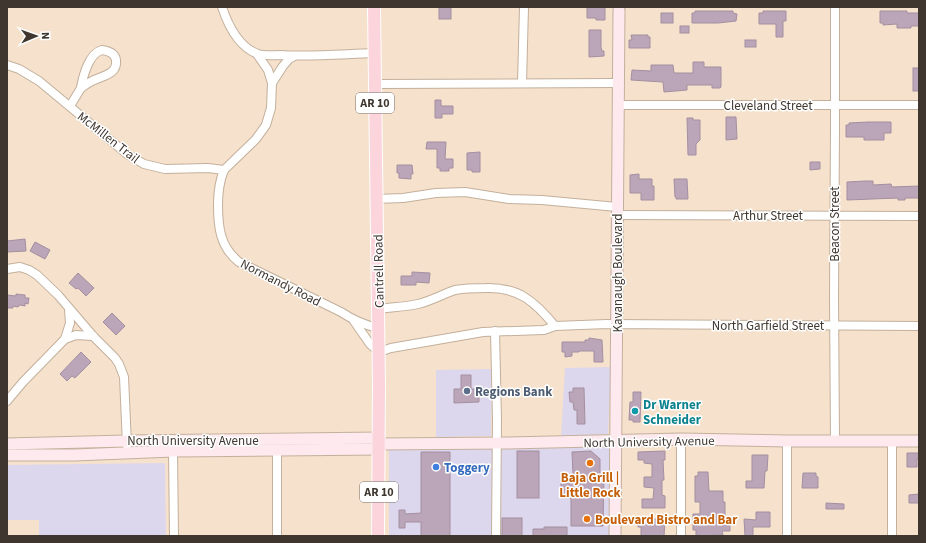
<svg xmlns="http://www.w3.org/2000/svg" width="926" height="543" font-family="'Source Sans 3',sans-serif">
<style>
.commercial{fill:#ddd7ed}
.building{fill:#bba5b8;stroke:#a48fa1}
.lines{fill:none;stroke-linecap:round;stroke-linejoin:round}
.street-casing{stroke:#c3b09c;stroke-width:10}
.secondary-casing{stroke:#c3b09c;stroke-width:13}
.primary-casing{stroke:#fff;stroke-width:14}
.street{stroke:#fff;stroke-width:8}
.secondary{stroke:#feeaee;stroke-width:11}
.primary{stroke:#fcd4dc;stroke-width:12}
.service-dot{fill:#5c6f8a;stroke:#fff;stroke-width:1.5}
.culture-dot{fill:#0f9aa8;stroke:#fff;stroke-width:1.5}
.food-dot{fill:#e8710a;stroke:#fff;stroke-width:1.5}
.shop-dot{fill:#3f7fe0;stroke:#fff;stroke-width:1.5}
.labels{text-anchor:middle;stroke-width:3;stroke-linejoin:round;paint-order:stroke}
.shield{fill:#fff;stroke:#79736d;stroke-width:1}
.shield-label{font-size:12px;font-weight:bold;fill:#3f372f}
.street-label{font-size:13px;fill:#3f372f;stroke:#fff}
.service-label{font-size:13px;font-weight:bold;fill:#4e5e75;stroke:#fff;text-anchor:start}
.culture-label{font-size:13px;font-weight:bold;fill:#0d838f;stroke:#fff;text-anchor:start}
.shop-label{font-size:13px;font-weight:bold;fill:#366cbe;stroke:#fff;text-anchor:start}
.food-label{font-size:13px;font-weight:bold;fill:#c56008;stroke:#fff}
</style>
<rect width="100%" height="100%" fill="#f5e1cc"/>
<!-- commercial -->
<g class="commercial">
<path d="M611,367L608,434L561,437L565,368Z"/>
<path d="M492,369L491,436L436,437V370Z"/>
<path d="M616,441L615,536H389V450H419L420,444Z"/>
<path d="M165,463L166,536H39V520H7V465Z"/>
</g>
<!-- building -->
<g class="building">
<rect x="439" y="7" width="12" height="12"/>
<path d="M587,7H605V20H596V18H587Z"/>
<path d="M695,11H733V13L737,14L736,21L718,23H692V13H695Z"/>
<path d="M763,11H786V21H783V37H776V24H759V13H763Z"/>
<path d="M880,11H907V13H919V26H911V28H897V24L883,25V23H880Z"/>
<rect x="661" y="13" width="12" height="10"/>
<rect x="680" y="26" width="9" height="7"/>
<path d="M589,30H601V47L602,51H604V56L589,57Z"/>
<path d="M631,35H648V37H650V48H629V40H632Z"/>
<rect x="745" y="40" width="11" height="7"/>
<path d="M693,62H704V67H721V87L720,88H712V85H687V90L664,92L663,82L631,80L632,70L651,71V65H673L674,73H693Z"/>
<rect x="913" y="68" width="6" height="23"/>
<path d="M435,100H441V106H453V114H442V118H435Z"/>
<path d="M726,117H736L737,139L726,140Z"/>
<path d="M687,118H693V120H700V140L696,144V155H688Z"/>
<path d="M868,122H891V133H884V140H864V137H846V125H849V123Z"/>
<path d="M427,142H446L445,159H453V168H449V171H440V168H437V149H426Z"/>
<path d="M480,152V172H472V170H467V153Z"/>
<path d="M810,162H820V169L810,170Z"/>
<path d="M397,165H412L413,174H411V179L399,178V173H397Z"/>
<path d="M639,174V179H652V186H654V200H641V193H630V175Z"/>
<path d="M674,179H687L688,199H676V197H675Z"/>
<path d="M865,181H873V185L891,184L892,187L919,186V198H905V200H898V198L847,200V182Z"/>
<path d="M25,239L26,251L7,252V241Z"/>
<path d="M35,242L50,250L45,259L30,251Z"/>
<path d="M412,272L430,273L429,283L416,282V285H401V276H412Z"/>
<path d="M78,273L94,288L86,296L78,288L76,289L69,283Z"/>
<path d="M16,294L25,295V298H29L28,304L25,303V306L20,305L18,307L13,306V308H7V295L16,296Z"/>
<path d="M112,313L125,326L116,335L103,322Z"/>
<path d="M589,338L602,340L603,362H594V351H579V352H572V356L565,357V352H562V342H585V340H589Z"/>
<path d="M81,352L91,362L75,378L72,376L67,381L60,374Z"/>
<path d="M461,375H471V389H488L479,394V402L454,403V389H461Z"/>
<path d="M573,388H584L585,424H577V410H574L573,402H570L569,392H573Z"/>
<path d="M633,392H641L640,422H633V420H629L630,402H633Z"/>
<rect x="517" y="451" width="22" height="47"/>
<path d="M591,451L600,459V475H604L603,526H571V498H561V475H573L572,452Z"/>
<path d="M665,451V460H663L664,480H662V495L665,496V508H642V499H653L654,488L644,487V477H652V464L644,463V460H638V452Z"/>
<path d="M421,452H450V536H421V522H405V528H399V510H405V514L421,513Z"/>
<path d="M907,453H919V459H917V467H907Z"/>
<path d="M752,455H768L767,471H765L764,488H746V481H752Z"/>
<path d="M698,472H708L709,491H723V502H725V520H730V531H722L723,535L696,536V530H693V514H700V502H695V476H698Z"/>
<path d="M803,473H816V476L818,477V488H802Z"/>
<path d="M919,494V503H909V495Z"/>
<path d="M826,503L844,504V509H826Z"/>
<path d="M756,512H770V527H753V536H745L744,519L756,520Z"/>
<rect x="502" y="518" width="20" height="18"/>
<path d="M638,519H663V521H665L664,536H641V527H638Z"/>
<path d="M544,527H567V536H533V529H544Z"/>
</g>
<g class="lines">
<defs>
<g id="street">
<path d="M222,7C228,25 238,47 258,54C265,56 272,55 280,55C311,57 343,54 374,53"/>
<path d="M835,7V128L834,298L835,441"/>
<path d="M102,50C109,51 115,53 116,60C118,75 101,76 92,81C88,83 85,85 81,88C83,76 89,53 102,50Z"/>
<path d="M257,54L268,70L272,83"/>
<path d="M294,56L289,59L283,66L272,83L271,108L266,125L256,139L224,170C219,182 218,192 218,205C218,227 220,247 239,262L341,312C353,320 364,325 378,328"/>
<path d="M7,65L19,69L39,81L127,154L144,164L165,169L208,168L224,170"/>
<path d="M522,83L524,7"/>
<path d="M375,84L618,83"/>
<path d="M618,105H919"/>
<path d="M70,106L81,88"/>
<path d="M376,199L403,198L436,193L465,192L509,199L542,200L617,207"/>
<path d="M617,215L919,216"/>
<path d="M7,269L20,267L29,270L37,275L58,295L93,336L115,358L119,364L124,377L127,445"/>
<path d="M378,309C392,307 405,307 418,304C431,301 443,294 455,290C466,288 475,288 486,288C519,287 535,302 555,326"/>
<path d="M354,321L370,344L379,352L391,348L483,332L544,330L555,326L607,324L919,326"/>
<path d="M495,331L497,420L496,536"/>
<path d="M65,339L76,335L93,336"/>
<path d="M7,401L23,382L65,339L70,323L69,310"/>
<path d="M173,451L174,536"/>
<path d="M277,536V450"/>
<path d="M681,536V439"/>
<path d="M787,536V441"/>
<path d="M892,536V442"/>
</g>
<g id="secondary">
<path d="M7,444L126,441L379,438"/>
<path d="M379,444L506,443L681,439L787,441H919"/>
<path d="M7,455H75L173,451L379,449"/>
<path d="M615,536L619,10"/>
</g>
<path id="primary" d="M374,7L379,385L378,536"/>
</defs>
<!-- street casing -->
<use href="#street" class="street-casing"/>
<!-- secondary casing -->
<use href="#secondary" class="secondary-casing"/>
<!-- primary casing -->
<use href="#primary" class="primary-casing"/>
<!-- street -->
<use href="#street" class="street"/>
<!-- secondary -->
<use href="#secondary" class="secondary"/>
<!-- primary -->
<use href="#primary" class="primary"/>
</g>
<!-- markers -->
<circle class="service-dot" cx="467" cy="391" r="4"/>
<circle class="culture-dot" cx="635" cy="411" r="4"/>
<g class="food-dot">
<circle cx="590" cy="463" r="4"/>
<circle cx="587" cy="519" r="4"/>
</g>
<circle class="shop-dot" cx="436" cy="467" r="4"/>
<g class="labels">
<!-- shield labels -->
<g class="shield">
<rect x="356" y="93" width="38" height="20" rx="3"/>
<rect x="360" y="482" width="38" height="20" rx="3"/>
</g>
<g class="shield-label">
<text x="375" y="107">AR 10</text>
<text x="379" y="496">AR 10</text>
</g>
<!-- street labels -->
<g class="street-label">
<text x="768" y="110">Cleveland Street</text>
<text transform="translate(109 137) rotate(38)" y="5">McMillen Trail</text>
<text x="768" y="220">Arthur Street</text>
<text transform="translate(834 224) rotate(-90)" y="5">Beacon Street</text>
<text transform="translate(378 271) rotate(-91)" y="5">Cantrell Road</text>
<text transform="translate(617 273) rotate(-90)" y="5">Kavanaugh Boulevard</text>
<text transform="translate(281 282) rotate(27)" y="5">Normandy Road</text>
<text x="768" y="330">North Garfield Street</text>
<text x="193" y="445">North University Avenue</text>
<text transform="translate(649 441) rotate(-1)" y="5">North University Avenue</text>
</g>
<!-- service labels -->
<g class="service-label">
<text x="475" y="396">Regions Bank</text>
</g>
<!-- culture labels -->
<g class="culture-label">
<text x="643" y="409">Dr Warner<tspan x="643" dy="15">Schneider</tspan></text>
</g>
<!-- shop labels -->
<g class="shop-label">
<text x="444" y="472">Toggery</text>
</g>
<!-- food labels -->
<g class="food-label">
<text x="590" y="482">Baja Grill |<tspan x="590" dy="15">Little Rock</tspan></text>
<text x="595" y="524" text-anchor="start">Boulevard Bistro and Bar</text>
</g>
</g>
<!-- border -->
<rect width="926" height="543" fill="none" stroke="#3f372f" stroke-width="16"/>
<!-- north arrow -->
<g transform="translate(36 36) rotate(88)" stroke="#ffffff" stroke-width="3" paint-order="stroke">
<path d="M0-3L7 15L0 10L-7 15Z" fill="#3f372f"/>
<text y="-6" font-size="11" font-weight="bold" text-anchor="middle" fill="#3f372f">N</text>
</g>
</svg>
